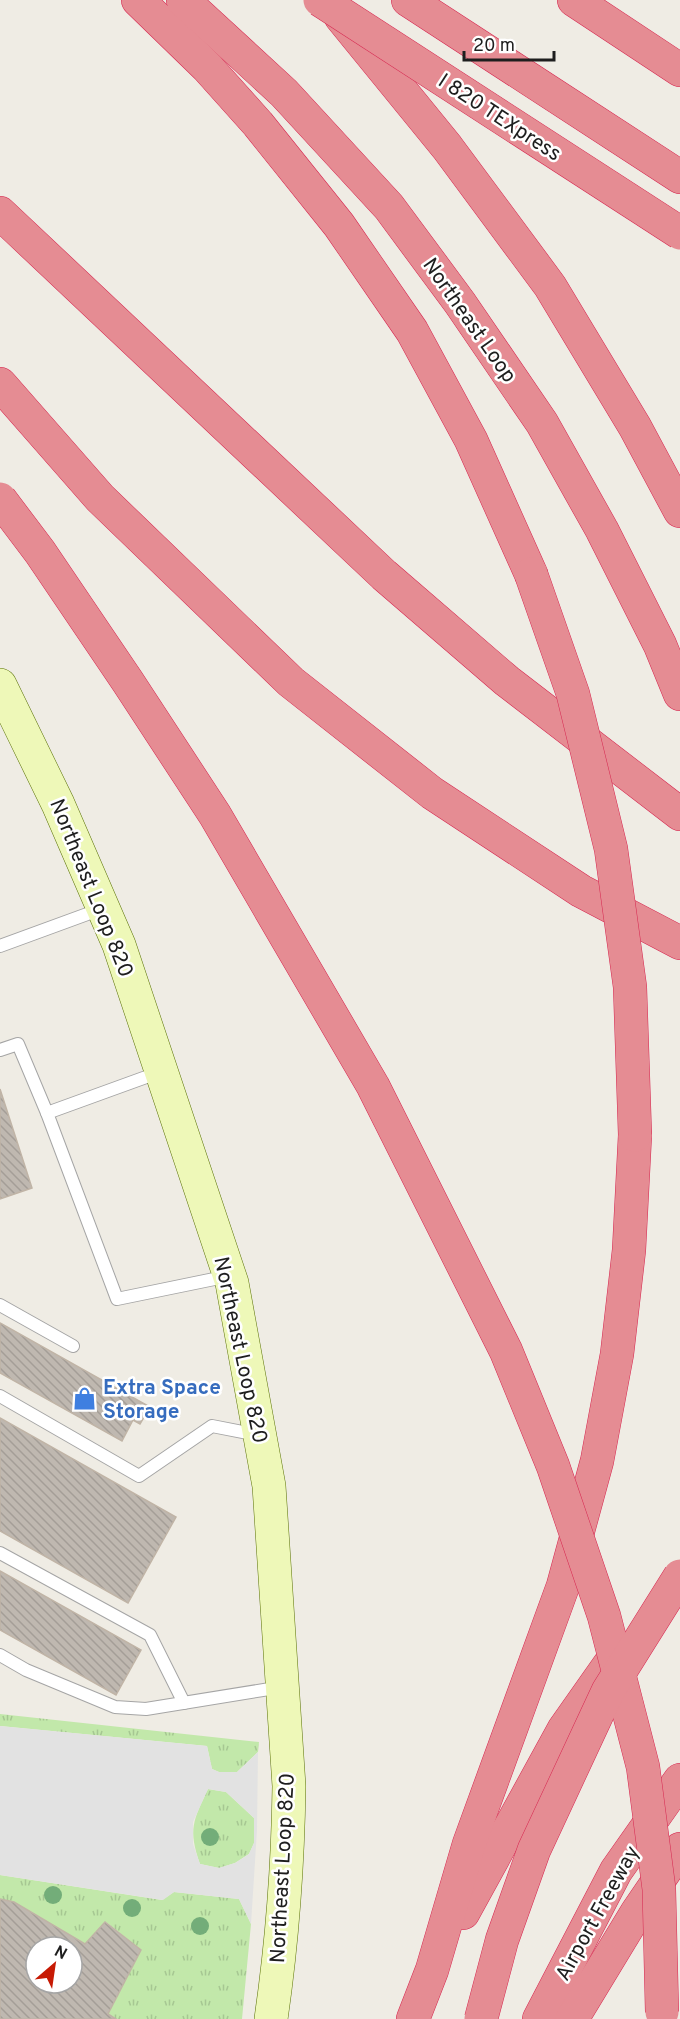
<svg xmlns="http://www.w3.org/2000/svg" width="680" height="2019" font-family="Overpass,sans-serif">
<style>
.grass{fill:url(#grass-tufts)}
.parking{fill:#e2e2e2;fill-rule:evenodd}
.building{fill:url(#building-back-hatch);stroke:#c0b4a6;stroke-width:1.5;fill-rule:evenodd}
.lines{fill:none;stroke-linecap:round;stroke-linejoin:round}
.service-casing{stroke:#a5a5a5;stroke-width:14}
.secondary-casing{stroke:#5b7207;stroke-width:34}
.motorway-casing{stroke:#d62750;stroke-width:34}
.service{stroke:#fff;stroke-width:12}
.secondary{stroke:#eef8b8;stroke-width:33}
.motorway{stroke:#e58c93;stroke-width:33}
.motorway-bridge-casing{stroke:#d62750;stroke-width:34;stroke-linecap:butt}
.motorway-bridge{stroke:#e58c93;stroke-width:33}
.tree{fill:#73ad79}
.labels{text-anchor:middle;stroke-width:5;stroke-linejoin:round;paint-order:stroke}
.street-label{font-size:21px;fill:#1e1e1e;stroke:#fff}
.shop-label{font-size:21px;font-weight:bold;fill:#366cbe;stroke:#fff;text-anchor:start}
</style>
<defs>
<pattern id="grass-tufts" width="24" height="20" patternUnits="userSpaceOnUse" patternTransform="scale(1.5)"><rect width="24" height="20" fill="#c2e8aa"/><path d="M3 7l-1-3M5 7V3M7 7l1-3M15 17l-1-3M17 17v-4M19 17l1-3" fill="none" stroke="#a6c792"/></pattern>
<pattern id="building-back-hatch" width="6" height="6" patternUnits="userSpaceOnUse" patternTransform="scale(1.5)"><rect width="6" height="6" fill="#bfb8b0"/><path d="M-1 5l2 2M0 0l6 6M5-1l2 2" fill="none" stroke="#a49e97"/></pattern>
</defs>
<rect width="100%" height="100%" fill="#efece4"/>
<!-- grass -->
<g class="grass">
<path d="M0,1714L259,1742L258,1752L237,1772H219L212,1769L207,1746L0,1726Z"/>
<path d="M208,1789L226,1792L254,1818V1843L249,1854L235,1863L219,1868L200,1864C188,1829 193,1821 208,1789Z"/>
<path d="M0,1875L162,1900L174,1892L239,1899L251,1924L242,2019H116L108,2014L141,1950L106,1922L85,1944L14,1902L0,1899Z"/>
</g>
<!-- parking -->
<path class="parking" d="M0,1726L207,1746L212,1769L219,1772H237L258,1752L257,1830L251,1924L239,1899L174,1892L163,1900L0,1875ZM208,1789L226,1792L254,1818V1843L249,1854L235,1863L219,1868L200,1864L193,1844V1822Z"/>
<!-- building -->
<g class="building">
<path d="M0,1089L32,1188L0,1199Z"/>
<path d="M0,1323L150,1407L140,1424L133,1420L122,1441L0,1373Z"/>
<path d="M0,1418L176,1517L128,1603L0,1531Z"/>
<path d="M0,1571L141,1650L116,1695L0,1630Z"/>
<path d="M0,1899L14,1902L85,1944L105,1922L141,1950L108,2014L116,2019H0ZM36,1947H72V1983H36Z"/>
</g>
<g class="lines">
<defs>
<g id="service">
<path d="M0,946L101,909"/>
<path d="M0,1050L18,1044L47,1113"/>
<path d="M160,1072L47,1113L117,1299L229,1276"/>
<path d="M0,1305L73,1346"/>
<path d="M0,1396L139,1476L212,1426L258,1435"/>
<path d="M0,1553L150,1635L184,1703"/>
<path d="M0,1655L26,1670L115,1707L146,1709L282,1687"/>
</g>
<path id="secondary" d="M0,685L58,804L119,945L232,1283L269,1486L289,1786C288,1863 282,1943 271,2019"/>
<g id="motorway">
<path d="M138,0L207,67L258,124L339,225L412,331L471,440L531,574"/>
<path d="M183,0L284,93L389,207L460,303L542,423L602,530L660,645L680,694"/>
<path d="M408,0L680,177"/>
<path d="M574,0L680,70"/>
<path d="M341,17L447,147L550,286L635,427L680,511"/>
<path d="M0,213L384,575L507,681L680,814"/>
<path d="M0,384L100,498L291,682L432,793L581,891L680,943"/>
<path d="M463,1913L564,1729L614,1658"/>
<path d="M413,2019L432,1970L469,1844L563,1586L597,1461L617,1354L629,1250L635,1135"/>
<path d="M539,2019L616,1871L680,1780"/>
<path d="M572,2019L637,1912L680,1849"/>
</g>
</defs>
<!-- service casing -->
<use href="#service" class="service-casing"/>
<!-- secondary casing -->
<use href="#secondary" class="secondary-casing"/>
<!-- motorway casing -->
<use href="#motorway" class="motorway-casing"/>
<!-- service -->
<use href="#service" class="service"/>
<!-- secondary -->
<use href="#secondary" class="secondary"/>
<!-- motorway -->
<use href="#motorway" class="motorway"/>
<defs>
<g id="motorway-bridge">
<path d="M320,0L680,233"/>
<path d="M0,499L40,552L128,682L215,815L373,1086L506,1351L553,1466L604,1616L643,1767L659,1889L662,2012"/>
<path d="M531,574L573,694L611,849L630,987L635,1135"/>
<path d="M481,2019L502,1940L534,1850L608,1691L680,1576"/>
</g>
</defs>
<!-- motorway-bridge casing -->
<use href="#motorway-bridge" class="motorway-bridge-casing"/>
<!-- motorway-bridge -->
<use href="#motorway-bridge" class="motorway-bridge"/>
</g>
<!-- trees -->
<g class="tree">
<circle cx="210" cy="1837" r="9"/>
<circle cx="53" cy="1895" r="9"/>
<circle cx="132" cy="1908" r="9"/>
<circle cx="200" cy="1926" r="9"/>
</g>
<!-- icons -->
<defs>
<symbol id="shop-bare" viewBox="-9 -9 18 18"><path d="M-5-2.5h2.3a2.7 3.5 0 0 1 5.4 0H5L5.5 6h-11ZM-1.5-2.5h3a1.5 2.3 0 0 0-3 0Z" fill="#3f7fe0" stroke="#fff" stroke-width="2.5" paint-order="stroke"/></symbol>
</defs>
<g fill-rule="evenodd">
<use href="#shop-bare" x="68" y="1382" width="33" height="33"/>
</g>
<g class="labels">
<!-- street labels -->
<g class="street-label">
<text transform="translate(500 117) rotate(33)" y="7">I 820 TEXpress</text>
<text transform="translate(470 320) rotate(55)" y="7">Northeast Loop</text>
<text transform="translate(92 888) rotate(68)" y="7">Northeast Loop 820</text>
<text transform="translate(241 1350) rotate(78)" y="7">Northeast Loop 820</text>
<text transform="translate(282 1868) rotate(-87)" y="7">Northeast Loop 820</text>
<text transform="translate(597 1913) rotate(-61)" y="7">Airport Freeway</text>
</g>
<!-- shop labels -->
<g class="shop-label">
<text x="103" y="1394">Extra Space<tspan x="103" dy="24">Storage</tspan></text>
</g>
</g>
<!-- north arrow -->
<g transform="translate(54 1965) rotate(29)"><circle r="28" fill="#ffffff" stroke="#a5a5a5" stroke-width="1.5"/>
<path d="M0-4.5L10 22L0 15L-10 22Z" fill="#c71a04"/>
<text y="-9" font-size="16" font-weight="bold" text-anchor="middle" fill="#1e1e1e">N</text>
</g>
<!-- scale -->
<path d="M464 51v9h90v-9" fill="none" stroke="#1e1e1e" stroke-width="3"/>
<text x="473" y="51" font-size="18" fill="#1e1e1e" stroke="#ffffff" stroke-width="4.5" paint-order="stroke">20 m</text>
</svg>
